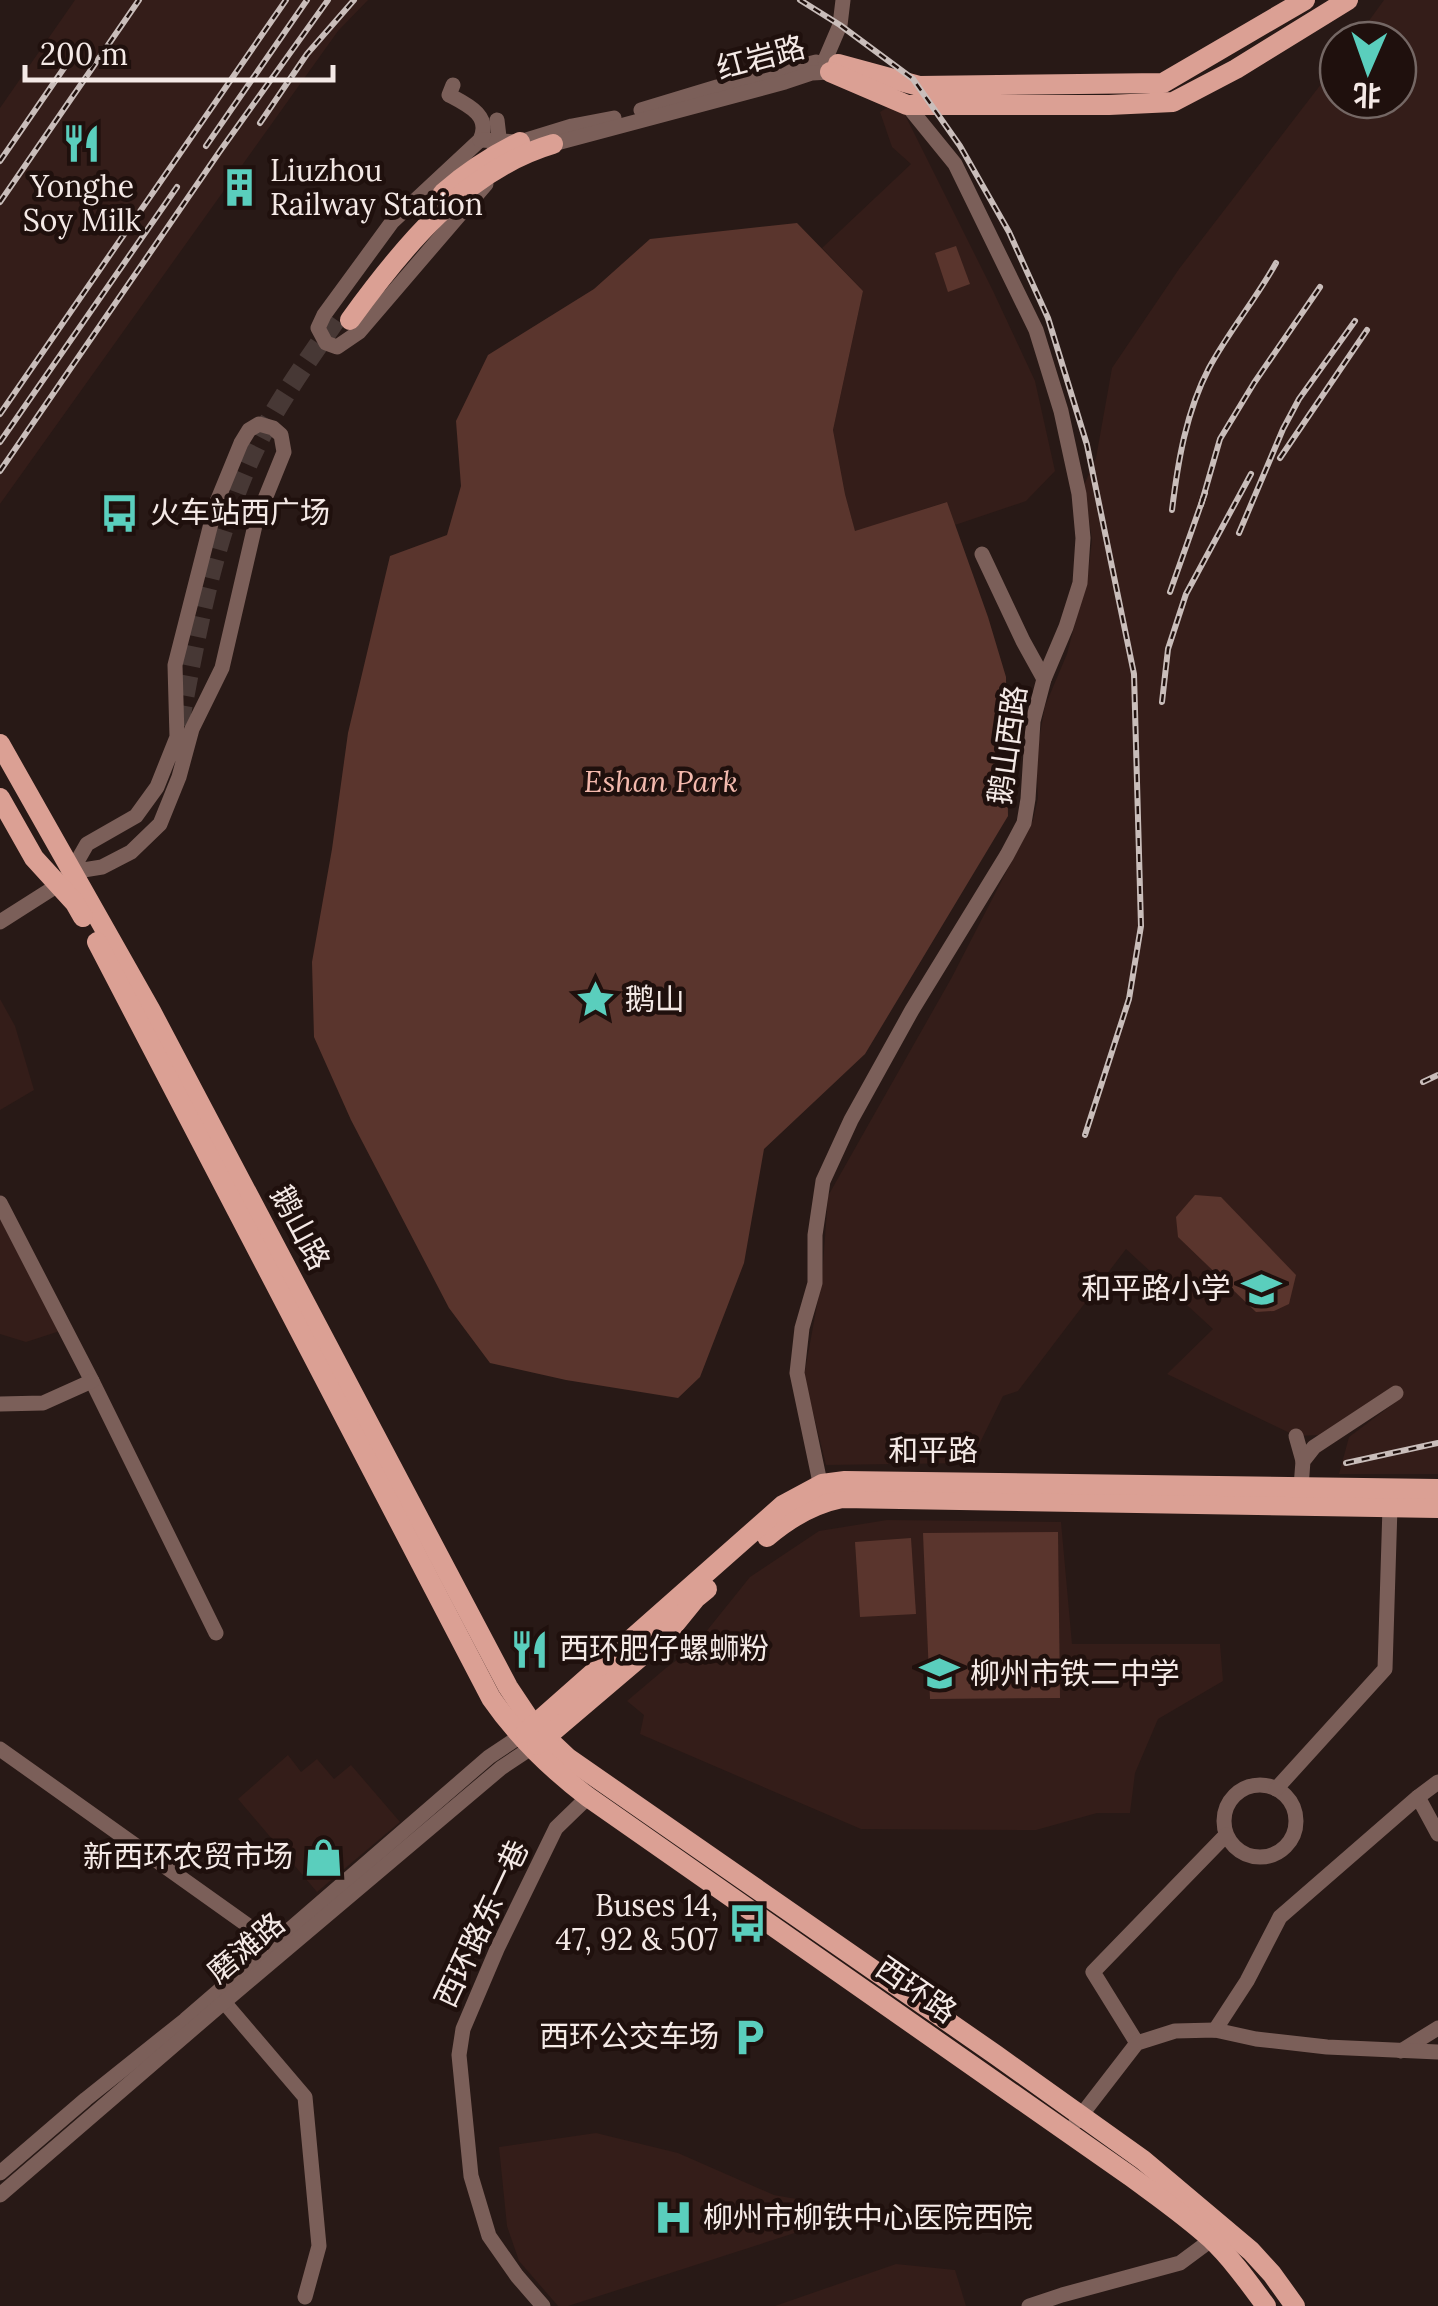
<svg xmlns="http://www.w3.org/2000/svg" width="1438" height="2306" font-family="Lora,'Noto Sans SC',serif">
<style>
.built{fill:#341d19}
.green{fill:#5a352d}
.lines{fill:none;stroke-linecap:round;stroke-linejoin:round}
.major-tunnel{stroke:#473835;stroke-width:20;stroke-dasharray:20 10;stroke-linecap:butt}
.minor{stroke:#7b5f59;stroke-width:15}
.major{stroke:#dba094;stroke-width:20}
.rail-casing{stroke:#c9bdba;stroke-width:6}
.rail{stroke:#1f100d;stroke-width:2.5;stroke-dasharray:8;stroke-linecap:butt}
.labels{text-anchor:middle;stroke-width:9;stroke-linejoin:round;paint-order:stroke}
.street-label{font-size:30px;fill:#f4e9e6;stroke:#1f100d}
.poi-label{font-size:30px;fill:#f4e9e6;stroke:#1f100d;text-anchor:start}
.park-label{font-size:30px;font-style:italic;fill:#f3b9ad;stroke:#1f100d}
</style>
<rect width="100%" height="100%" fill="#281916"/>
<!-- built -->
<g class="built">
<path d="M75,0H368L338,31L0,504V108Z"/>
<path d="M1384,0H1438V1474H1339L1349,1437L1401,1398L1321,1435L1296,1436L1167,1374L1213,1329L1126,1249L1018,1391L1003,1396L970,1463L826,1465L804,1376L822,1278L828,1196L952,977L1033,820L1038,798L1036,756L1045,706L1067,654L1088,574L1092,540L1084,485L1096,458L1112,368L1179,269L1338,62V100H1398V40H1355Z"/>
<path d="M898,101L994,293L1035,381L1055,471L1026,501L955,525L946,502L855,532L845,494L833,430L863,291L822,248L911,164L892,147L880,112Z"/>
<path d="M0,999L15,1026L34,1090L0,1110Z"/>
<path d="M0,1219L60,1331L26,1342L0,1334Z"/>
<path d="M887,1520L1061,1522L1072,1644H1220L1223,1681L1158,1719L1135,1773L1130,1813H1097L1036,1830L861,1829L640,1734L644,1715L627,1701L666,1668L693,1648L750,1577L819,1531Z"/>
<path d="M288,1755L301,1772L317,1759L334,1779L351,1765L400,1822L317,1892L238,1799Z"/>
<path d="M596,2133L678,2153L774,2195L863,2211L568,2306H558L519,2261L507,2226L499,2147Z"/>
<path d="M896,2264L955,2270L966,2306H775Z"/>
</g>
<!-- green -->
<g class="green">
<path d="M797,223L863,291L833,430L845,494L855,531L947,502L988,617L1006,677L1008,816L865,1054L764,1149L744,1263L700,1377L678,1398L566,1380L490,1363L449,1308L351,1120L314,1037L312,962L332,849L348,733L390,556L447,535L461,486L456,421L488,355L594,289L650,239Z"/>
<path d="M956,246L970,284L948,292L935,253Z"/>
<path d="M1195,1195L1221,1197L1296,1275L1289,1304L1274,1311L1256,1312L1178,1237L1176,1217Z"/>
<path d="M1058,1532L1060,1698L930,1699L923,1533Z"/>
<path d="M911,1538L916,1614L860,1617L855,1542Z"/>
</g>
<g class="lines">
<!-- major-tunnel -->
<path class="major-tunnel" d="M179,725C196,635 212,543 250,459C273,407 308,361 339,315"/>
<!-- minor -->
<g class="minor">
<path d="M453,85L449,95C468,105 492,116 480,140L392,222L324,315L318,328L326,343L337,347L359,332L486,184"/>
<path d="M641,110L717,87L816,62"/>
<path d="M480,140L520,142L572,126L614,118"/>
<path d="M553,144L785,82L812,73L830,72L825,60L840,25L843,0"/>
<path d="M494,150L499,137L497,120"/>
<path d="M982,554L1023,641L1044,679"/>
<path d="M0,922L58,885L71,872L87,844L136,816L157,787L177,737L175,665L216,504L241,443L249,430L259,424L273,428L281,435L284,452L256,521L222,668L192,729L179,777L160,824L131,852L102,867L71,872"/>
<path d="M0,1203L92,1381L216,1633"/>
<path d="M0,1404L43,1403L92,1381"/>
<path d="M1296,1436L1303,1461"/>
<path d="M1301,1487L1303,1461L1314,1447L1396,1393"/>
<path d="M822,1492L797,1373L802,1328L815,1283V1235L823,1181L851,1120L912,1010L1007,855L1024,823L1028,799L1033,721L1044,679L1066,627L1080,583L1083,538L1079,494L1061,411L1036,330L955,164L907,105"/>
<path d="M0,1749L281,1949"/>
<circle cx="1260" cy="1821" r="36"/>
<path d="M1276,1789L1385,1669L1390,1507"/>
<path d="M1418,1797L1438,1834"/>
<path d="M224,2002L305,2097L319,2246L305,2297"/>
<path d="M1215,2030L1247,1981L1280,1917L1418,1797L1438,1782"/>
<path d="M1137,2043L1093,1972L1226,1835"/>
<path d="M1401,2051L1438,2028"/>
<path d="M1076,2122L1137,2043L1175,2031L1215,2030L1256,2039L1327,2047L1438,2052"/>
<path d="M0,2173L86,2099L185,2020L489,1757L519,1737"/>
<path d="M0,2195L224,2002L501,1768L531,1748"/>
<path d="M543,2306L517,2276L489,2236L471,2176L459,2055L463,2029L497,1949L556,1828L588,1797"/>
<path d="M1029,2306L1062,2295L1180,2263L1211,2240"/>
</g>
<!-- major -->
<g class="major">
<path d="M838,64L919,86L1163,83L1305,0"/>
<path d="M830,72L907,105H1109L1173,102L1236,69L1348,0"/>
<path d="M443,193C467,172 491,156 520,142"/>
<path d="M350,320C402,248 465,170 553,144"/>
<path d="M0,744L151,1011L508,1687L534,1726L568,1758L996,2055L1143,2160L1251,2251L1272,2274L1295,2306"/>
<path d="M0,798L34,858L75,903L83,917"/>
<path d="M97,942L491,1698C518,1737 550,1768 588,1797L1130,2176C1157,2196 1186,2216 1211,2239C1232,2259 1249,2283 1266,2306"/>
<path d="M767,1537C789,1518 813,1504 842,1498L1438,1508"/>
<path d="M525,1733L783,1505L822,1484L845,1481L1438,1489"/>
<path d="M537,1745L644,1654L670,1630L696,1598L707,1589"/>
</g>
<defs>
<g id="rail">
<path d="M800,0L840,25L913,79L960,146L1009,232L1048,318L1087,445L1134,674L1141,926L1129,999L1085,1135"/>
<path d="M260,123L307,54L354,0"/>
<path d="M206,146L307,0"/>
<path d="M0,161L73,55"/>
<path d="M0,202L139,0"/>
<path d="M0,414L286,0"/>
<path d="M0,442L177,187"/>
<path d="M1280,458L1367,330"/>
<path d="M0,471L220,151L328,0"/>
<path d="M1201,505L1220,439L1254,383L1320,287"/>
<path d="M1172,510C1178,461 1186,412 1209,368C1229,331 1256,299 1276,263"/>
<path d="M1239,533L1283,429L1299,399L1355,321"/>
<path d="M1170,592L1205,493"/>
<path d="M1162,702L1168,649L1186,594L1251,474"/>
<path d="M1423,1082L1438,1075"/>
<path d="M1346,1463L1438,1443"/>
</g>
</defs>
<!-- rail casing -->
<use href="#rail" class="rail-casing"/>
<!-- rail -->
<use href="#rail" class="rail"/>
</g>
<!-- icons -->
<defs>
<symbol id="restaurant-bare" viewBox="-9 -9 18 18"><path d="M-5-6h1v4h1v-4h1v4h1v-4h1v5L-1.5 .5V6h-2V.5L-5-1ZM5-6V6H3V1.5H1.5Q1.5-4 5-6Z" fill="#5acebd" stroke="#1f100d" stroke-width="2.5" paint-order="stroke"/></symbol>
<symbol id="building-bare" viewBox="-9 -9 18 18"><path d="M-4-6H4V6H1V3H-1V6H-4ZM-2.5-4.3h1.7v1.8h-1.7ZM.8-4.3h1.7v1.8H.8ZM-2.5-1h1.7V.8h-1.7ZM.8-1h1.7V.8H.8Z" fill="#5acebd" stroke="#1f100d" stroke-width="2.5" paint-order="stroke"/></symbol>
<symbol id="bus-bare" viewBox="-9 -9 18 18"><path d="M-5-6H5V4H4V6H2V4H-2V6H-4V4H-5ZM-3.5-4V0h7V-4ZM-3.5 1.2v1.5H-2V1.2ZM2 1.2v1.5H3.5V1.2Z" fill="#5acebd" stroke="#1f100d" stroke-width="2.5" paint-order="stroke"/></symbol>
<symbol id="sight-bare" viewBox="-9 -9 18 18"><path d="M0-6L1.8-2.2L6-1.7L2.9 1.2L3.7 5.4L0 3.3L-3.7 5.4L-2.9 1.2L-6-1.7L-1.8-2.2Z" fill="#5acebd" stroke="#1f100d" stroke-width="2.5" paint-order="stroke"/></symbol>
<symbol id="school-bare" viewBox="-9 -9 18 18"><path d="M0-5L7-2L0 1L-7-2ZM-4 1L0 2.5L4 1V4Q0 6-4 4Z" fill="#5acebd" stroke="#1f100d" stroke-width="2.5" paint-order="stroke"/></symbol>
<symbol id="shop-bare" viewBox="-9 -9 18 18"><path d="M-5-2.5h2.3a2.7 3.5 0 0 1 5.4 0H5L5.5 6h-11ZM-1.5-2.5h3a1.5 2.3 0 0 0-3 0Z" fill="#5acebd" stroke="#1f100d" stroke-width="2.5" paint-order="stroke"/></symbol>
<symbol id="parking-bare" viewBox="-9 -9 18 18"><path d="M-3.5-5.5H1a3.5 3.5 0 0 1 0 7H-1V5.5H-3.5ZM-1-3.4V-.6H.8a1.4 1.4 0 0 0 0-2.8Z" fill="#5acebd" stroke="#1f100d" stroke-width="2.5" paint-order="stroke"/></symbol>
<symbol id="hospital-bare" viewBox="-9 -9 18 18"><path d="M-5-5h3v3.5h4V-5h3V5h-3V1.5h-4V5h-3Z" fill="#5acebd" stroke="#1f100d" stroke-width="2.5" paint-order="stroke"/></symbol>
</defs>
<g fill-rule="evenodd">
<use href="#restaurant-bare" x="54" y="116" width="55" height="55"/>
<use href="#building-bare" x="212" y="160" width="55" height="55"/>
<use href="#bus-bare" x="92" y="486" width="55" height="55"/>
<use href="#sight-bare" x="568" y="972" width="55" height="55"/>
<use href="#school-bare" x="1234" y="1262" width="55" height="55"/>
<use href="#restaurant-bare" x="502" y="1622" width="55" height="55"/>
<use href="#school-bare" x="912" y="1646" width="55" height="55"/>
<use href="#shop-bare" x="296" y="1830" width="55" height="55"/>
<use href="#bus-bare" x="720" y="1896" width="55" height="55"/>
<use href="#parking-bare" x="722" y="2010" width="55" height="55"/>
<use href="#hospital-bare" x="646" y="2190" width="55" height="55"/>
</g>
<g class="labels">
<!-- street labels -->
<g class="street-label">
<text transform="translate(761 58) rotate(-15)" y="10">红岩路</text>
<text transform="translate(1008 745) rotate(-82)" y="10">鹅山西路</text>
<text transform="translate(300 1228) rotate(62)" y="10">鹅山路</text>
<text x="933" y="1461">和平路</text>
<text transform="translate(482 1924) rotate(-65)" y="10">西环路东一巷</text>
<text transform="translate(246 1948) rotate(-40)" y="10">磨滩路</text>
<text transform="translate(916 1990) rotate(35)" y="10">西环路</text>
</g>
<!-- poi labels -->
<g class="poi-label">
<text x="270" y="181">Liuzhou<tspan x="270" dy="34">Railway Station</tspan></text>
<text x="82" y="197" text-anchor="middle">Yonghe<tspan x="82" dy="34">Soy Milk</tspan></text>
<text x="150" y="523">火车站西广场</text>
<text x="625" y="1010">鹅山</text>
<text x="1231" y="1299" text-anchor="end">和平路小学</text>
<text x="559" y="1659">西环肥仔螺蛳粉</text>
<text x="970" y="1684">柳州市铁二中学</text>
<text x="293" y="1867" text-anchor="end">新西环农贸市场</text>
<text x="718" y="1916" text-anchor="end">Buses 14,<tspan x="718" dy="34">47, 92 &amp; 507</tspan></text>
<text x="719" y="2047" text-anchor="end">西环公交车场</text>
<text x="703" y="2228">柳州市柳铁中心医院西院</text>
</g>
<!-- park labels -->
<g class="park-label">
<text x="661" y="792">Eshan Park</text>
</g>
</g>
<!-- north arrow -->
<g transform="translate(1368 70) rotate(182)"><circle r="48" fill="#1f100d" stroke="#746764" stroke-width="2.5"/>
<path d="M0-8L18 38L0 25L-18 38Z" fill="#5acebd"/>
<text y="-15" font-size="28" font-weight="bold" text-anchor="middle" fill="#f4e9e6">北</text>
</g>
<!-- scale -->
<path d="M25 65v15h308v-15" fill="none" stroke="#f4e9e6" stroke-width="5"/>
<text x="40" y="65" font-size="30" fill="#f4e9e6" stroke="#1f100d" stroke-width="8" paint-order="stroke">200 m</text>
</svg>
